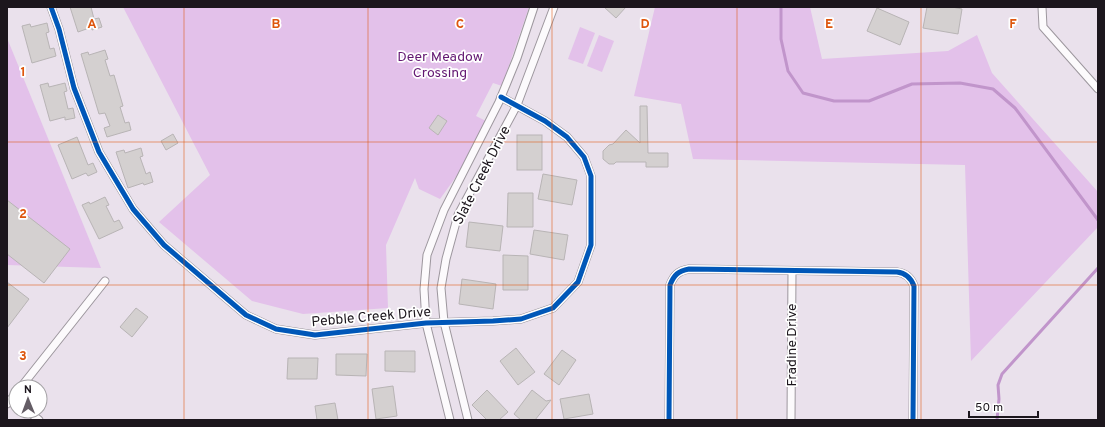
<svg xmlns="http://www.w3.org/2000/svg" width="1105" height="427" font-family="Overpass,sans-serif">
<style>
.green{fill:#e3c1ea}
.lines{fill:none;stroke-linecap:round;stroke-linejoin:round}
.stream{stroke:#c195cb;stroke-width:3}
.building{fill:#d4d0d0;stroke:#b8b4b5}
.minor-casing{stroke:#9d979e;stroke-width:9}
.minor{stroke:#fcfafc;stroke-width:7}
.cycleway-casing{stroke:#fff;stroke-width:8}
.cycleway{stroke:#0057b8;stroke-width:5}
.grid{fill:none;stroke:#de560d;stroke-width:1;stroke-opacity:0.55}
.labels{text-anchor:middle;stroke-width:3.5;stroke-linejoin:round;paint-order:stroke}
.park-label{font-size:14px;fill:#631772;stroke:#fff}
.street-label{font-size:14px;fill:#1c161d;stroke:#fff}
.grid-label{font-size:13px;text-anchor:middle;font-weight:bold;fill:#de560d;stroke:#fff;stroke-width:3.5;stroke-linejoin:round;paint-order:stroke}
</style>
<rect width="100%" height="100%" fill="#eae1ec"/>
<!-- green -->
<g class="green">
<path d="M123,7H529L502,86L493,83L476,116L486,121L458,174L440,199L419,189L415,178L386,245L388,308L303,314L252,301L159,222L210,175Z"/>
<path d="M655,7H810L822,59L948,51L977,35L992,73L1098,192V227L971,361L965,165L693,159L681,104L634,96Z"/>
<path d="M580,27L595,33L583,64L568,59Z"/>
<path d="M599,35L614,41L602,72L587,66Z"/>
<path d="M7,38L101,268L7,265Z"/>
</g>
<g class="lines">
<!-- stream -->
<g class="stream">
<path d="M781,7V39L788,71L803,93L834,101H869L912,84L960,83L993,89L1015,108L1098,220"/>
<path d="M997,420L999,399L998,385L1002,374L1098,268"/>
</g>
</g>
<!-- building -->
<g class="building">
<path d="M70,7H91L94,19L99,18L102,27L92,30V27L78,32Z"/>
<path d="M604,7H626L616,18Z"/>
<path d="M927,7H952L962,9L958,34L923,28Z"/>
<path d="M877,8L909,22L900,45L867,31Z"/>
<path d="M47,23L49,32L46,33L50,49L54,48L56,56L32,63L22,26L30,24L31,27Z"/>
<path d="M105,50L108,59L105,60L110,76L114,75L123,106L120,107L125,123L129,122L131,130L107,137L104,128L110,126L105,113L99,114L81,54L88,52L89,55Z"/>
<path d="M48,83L49,87L65,83L67,91L64,92L68,109L73,108L75,118L65,120V117L50,121L40,85Z"/>
<path d="M640,106H647L648,153H668V167H646V162H616L614,164H609L603,159V151L609,145L613,144L626,130L640,143Z"/>
<path d="M438,115L447,121L438,135L429,128Z"/>
<path d="M173,134L178,143L166,150L161,141Z"/>
<rect x="517" y="135" width="25" height="35"/>
<path d="M77,137L88,165L93,163L97,172L88,176L86,173L72,179L58,145Z"/>
<path d="M141,148L143,156L140,157L146,174L150,172L153,182L144,185L143,183L128,188L116,152L124,150L125,153Z"/>
<path d="M543,174L577,180L572,205L538,199Z"/>
<path d="M508,193H533V227H507Z"/>
<path d="M105,197L109,205L106,206L114,222L119,220L123,228L99,239L82,205L89,202L90,204Z"/>
<path d="M7,200L70,249L44,283L7,254Z"/>
<path d="M469,222L503,226L500,251L466,247Z"/>
<path d="M534,230L568,235L564,260L530,254Z"/>
<path d="M503,255L528,256V290H503Z"/>
<path d="M462,279L496,284L493,309L459,304Z"/>
<path d="M7,282L29,299L7,328Z"/>
<path d="M136,308L148,317L132,337L120,327Z"/>
<path d="M516,348L535,372L518,385L500,361Z"/>
<path d="M562,350L576,360L559,385L544,374Z"/>
<path d="M385,351H415V372L385,371Z"/>
<path d="M336,354H367L366,376L336,375Z"/>
<path d="M288,358H318L317,379H287Z"/>
<path d="M393,386L397,416L376,419L372,389Z"/>
<path d="M487,390L508,412L499,420H487L472,405Z"/>
<path d="M532,390L546,401L551,400L535,420H521L514,414Z"/>
<path d="M589,394L593,414L564,419L560,399Z"/>
<path d="M335,403L338,420H317L315,406Z"/>
</g>
<g class="lines">
<defs>
<g id="minor">
<path d="M51,7L59,29L74,88L99,152L133,209L164,245L246,315L276,329L315,335L426,323L493,321L521,319L553,308L578,282L591,245V176L584,157L567,137L545,121L501,97"/>
<path d="M1042,7L1043,27L1098,89"/>
<path d="M21,387L105,281"/>
<path d="M7,404L16,393"/>
<path d="M28,411L39,420"/>
<path d="M450,420L426,323L424,289L427,255L444,210L499,102L517,58L534,7"/>
<path d="M468,420L444,322L441,288L446,259L458,215L517,105L554,7"/>
<path d="M669,420L670,285C674,275 678,271 689,269L897,272C906,273 911,278 914,286L913,420"/>
<path d="M791,420L792,271"/>
</g>
</defs>
<!-- minor casing -->
<use href="#minor" class="minor-casing"/>
<!-- minor -->
<use href="#minor" class="minor"/>
<defs>
<g id="cycleway">
<path d="M51,7L59,29L74,88L99,152L133,209L164,245L246,315L276,329L315,335L426,323L493,321L521,319L553,308L578,282L591,245V176L584,157L567,137L545,121L501,97"/>
<path d="M669,420L670,285C674,275 678,271 689,269L897,272C906,273 911,278 914,286L913,420"/>
</g>
</defs>
<!-- cycleway casing -->
<use href="#cycleway" class="cycleway-casing"/>
<!-- cycleway -->
<use href="#cycleway" class="cycleway"/>
</g>
<!-- grid -->
<path class="grid" d="M184,7V420M368,7V420M552,7V420M737,7V420M921,7V420M7,142H1098M7,285H1098"/>
<g class="labels">
<!-- park labels -->
<g class="park-label">
<text x="440" y="61">Deer Meadow<tspan x="440" dy="16">Crossing</tspan></text>
</g>
<!-- street labels -->
<g class="street-label">
<text transform="translate(481 175) rotate(-63)" y="5">Slate Creek Drive</text>
<text transform="translate(371 316) rotate(-5)" y="5">Pebble Creek Drive</text>
<text transform="translate(791 345) rotate(-90)" y="5">Fradine Drive</text>
</g>
</g>
<g class="grid-label">
<text x="92" y="28">A</text>
<text x="276" y="28">B</text>
<text x="460" y="28">C</text>
<text x="645" y="28">D</text>
<text x="829" y="28">E</text>
<text x="1013" y="28">F</text>
<text x="23" y="76">1</text>
<text x="23" y="218">2</text>
<text x="23" y="360">3</text>
</g>
<!-- border -->
<rect width="1105" height="427" fill="none" stroke="#1c161d" stroke-width="16"/>
<!-- north arrow -->
<g transform="translate(28 399) rotate(359)"><circle r="19" fill="#ffffff" stroke="#a4a2a5"/>
<path d="M0-3L7 15L0 10L-7 15Z" fill="#645d65"/>
<text y="-6" font-size="11" font-weight="bold" text-anchor="middle" fill="#1c161d">N</text>
</g>
<!-- scale -->
<path d="M969 411v6h69v-6" fill="none" stroke="#1c161d" stroke-width="2"/>
<text x="975" y="411" font-size="12" fill="#1c161d" stroke="#ffffff" stroke-width="3" paint-order="stroke">50 m</text>
</svg>
